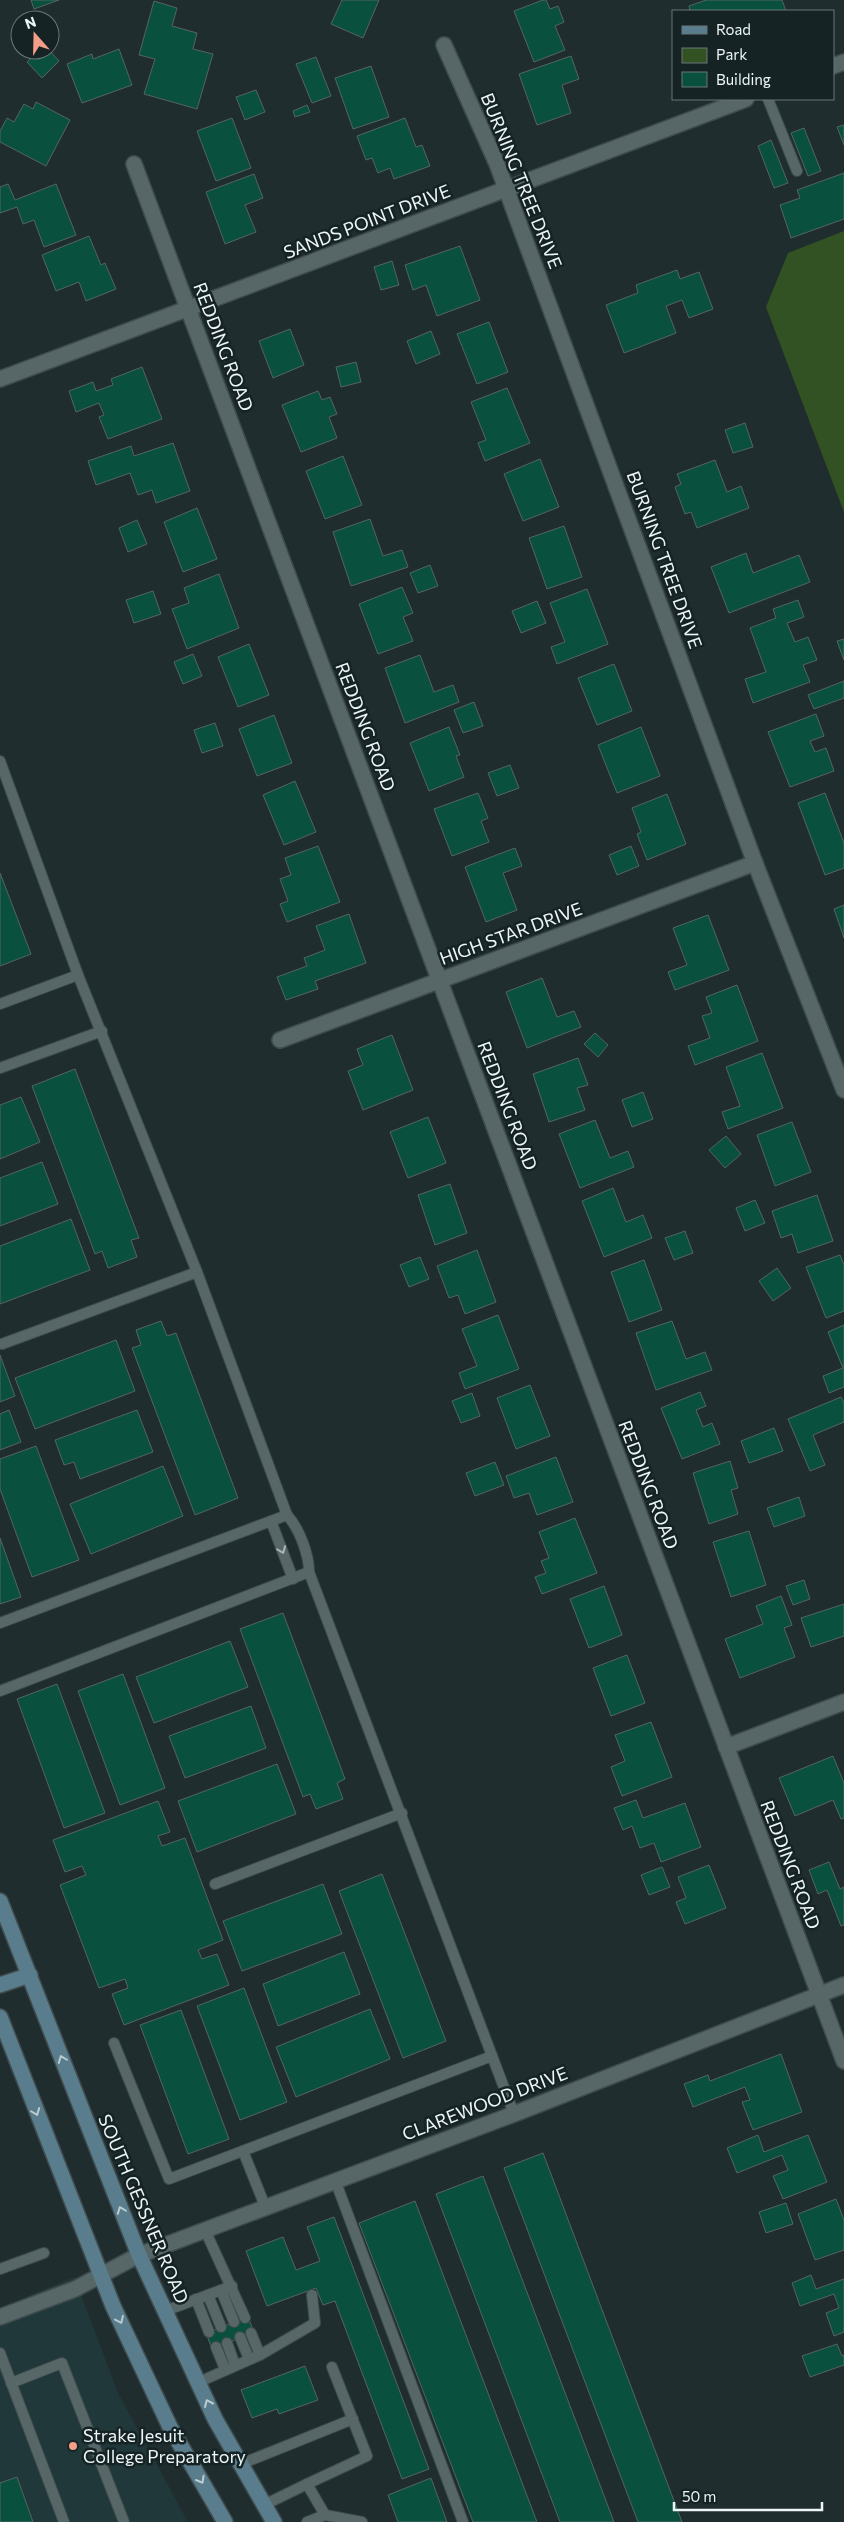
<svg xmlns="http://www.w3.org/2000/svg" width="844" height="2522" font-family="Commissioner,sans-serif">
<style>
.built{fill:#21383a}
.green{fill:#335223}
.building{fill:#09513e;stroke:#56645f}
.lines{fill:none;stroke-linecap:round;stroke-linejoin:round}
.lane-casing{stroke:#3f4b4d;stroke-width:12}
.street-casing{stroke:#3f4b4d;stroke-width:18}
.secondary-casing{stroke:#3f4b4d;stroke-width:18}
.lane{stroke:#576768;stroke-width:10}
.street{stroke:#576768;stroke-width:15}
.secondary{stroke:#597d8d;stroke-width:15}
.oneway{stroke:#aab6b6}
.oneway2{stroke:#b9ccd1}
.poi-dot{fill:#f49e8a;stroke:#152325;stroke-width:2}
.labels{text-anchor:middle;stroke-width:5;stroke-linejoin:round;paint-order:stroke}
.street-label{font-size:18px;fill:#edf6f6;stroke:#152325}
.poi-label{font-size:18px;fill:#edf6f6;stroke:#152325;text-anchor:start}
</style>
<rect width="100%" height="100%" fill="#1f2d2e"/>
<!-- built -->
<path class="built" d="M74,2277L119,2395L188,2522H0V2308Z"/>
<!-- green -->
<path class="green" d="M844,231V512L766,307L788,253Z"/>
<!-- building -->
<g class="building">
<path d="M31,0H59L34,9Z"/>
<path d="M342,0H379L363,38L331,24Z"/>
<path d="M543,0H546L550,9L558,6L564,22L555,26L565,50L534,62L514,11Z"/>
<path d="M706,0H782L786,11H690L689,6Z"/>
<path d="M154,1L177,8L172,26L197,33L193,49L213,54L197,109L144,94L155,59L139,55Z"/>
<path d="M119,49L132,85L82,103L67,64L92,54L93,59Z"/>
<path d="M40,50H49L59,61L42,78L27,62Z"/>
<path d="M571,56L579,79L562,85L571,113L537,125L519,74Z"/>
<path d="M316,57L331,96L312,103L296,64Z"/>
<path d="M371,66L389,117L353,129L335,78Z"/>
<path d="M256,90L265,112L245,120L236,97Z"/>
<path d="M36,102L70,120L46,166L0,142V131L7,118L14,122L24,104L33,109Z"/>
<path d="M307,105L310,112L295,117L293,111Z"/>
<path d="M232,118L251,168L216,181L197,131Z"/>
<path d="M405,118L416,147L422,145L430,166L394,179L390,168L378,173L372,158L366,160L357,136Z"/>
<path d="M844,125V145L837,127Z"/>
<path d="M804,128L821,171L808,176L791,133Z"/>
<path d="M771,140L788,183L774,188L758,146Z"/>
<path d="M844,173V219L791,238L780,205L800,198L797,190Z"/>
<path d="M254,174L263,198L245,205L256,232L225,244L206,192Z"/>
<path d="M8,184L15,200L56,184L76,235L44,247L34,220L23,224L17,207L0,213V187Z"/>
<path d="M89,236L101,265L105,263L116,289L86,301L79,282L56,291L42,255Z"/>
<path d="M460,246L480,300L437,316L426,285L413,290L405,265Z"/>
<path d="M392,261L399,285L381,290L374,267Z"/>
<path d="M677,270L680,279L699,272L713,309L689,318L682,300L666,306L676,333L624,353L606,305L638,293L636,285Z"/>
<path d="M489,322L508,372L477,384L457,334Z"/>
<path d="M290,329L304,365L273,378L259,341Z"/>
<path d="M431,331L440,354L416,364L407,341Z"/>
<path d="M356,362L361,382L341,387L336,367Z"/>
<path d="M142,367L162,419L108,439L99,417L104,415L99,403L76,412L69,391L93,382L96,391L113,385L111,379Z"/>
<path d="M507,388L530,443L485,461L478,443L486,440L471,402Z"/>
<path d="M318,391L322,400L330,397L337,414L329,417L337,438L301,452L282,405Z"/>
<path d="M745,423L753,447L733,453L725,430Z"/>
<path d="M173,443L190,491L156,503L152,490L138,495L130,473L96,485L88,461L131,446L134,456Z"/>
<path d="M343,456L362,505L325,519L306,471Z"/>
<path d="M540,459L559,507L523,521L504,474Z"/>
<path d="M715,460L727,492L741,486L749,508L697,528L691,512L685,514L675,487L681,484L677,474Z"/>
<path d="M197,508L217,559L183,572L164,522Z"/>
<path d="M370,519L383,556L402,550L408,567L351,586L333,532Z"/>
<path d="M137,520L147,544L128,552L119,528Z"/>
<path d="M564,526L582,577L547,589L529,538Z"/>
<path d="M746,553L753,573L799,555L810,582L729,613L711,567Z"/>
<path d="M430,565L438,586L418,593L410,573Z"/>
<path d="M219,574L239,628L187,649L172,609L189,603L184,588Z"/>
<path d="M402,587L413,613L403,617L413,641L378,654L359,604Z"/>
<path d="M587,589L608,644L557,664L551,647L565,642L550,603Z"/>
<path d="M153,591L161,614L134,623L126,600Z"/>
<path d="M798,600L804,617L787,623L795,642L808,637L817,660L803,665L810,682L753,703L745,679L766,672L750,628L776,618L773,609Z"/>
<path d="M537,601L546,623L521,633L512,611Z"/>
<path d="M844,639V660L837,641Z"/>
<path d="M249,644L269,695L238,707L218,657Z"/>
<path d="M193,654L202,676L183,684L174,662Z"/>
<path d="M420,655L434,692L453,685L459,702L405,723L385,668Z"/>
<path d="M614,664L632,711L597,725L578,678Z"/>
<path d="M844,681V698L814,709L808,695Z"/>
<path d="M474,702L483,726L463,733L454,710Z"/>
<path d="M816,714L824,736L810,741L815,752L826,748L834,771L790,787L768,732Z"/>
<path d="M274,715L292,763L257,776L239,729Z"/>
<path d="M215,723L223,746L202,753L194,730Z"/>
<path d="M449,727L460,755L456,756L464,777L429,791L410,743Z"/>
<path d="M641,727L660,776L617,793L598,745Z"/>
<path d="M510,765L519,788L497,796L488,773Z"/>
<path d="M295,781L316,832L284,845L263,795Z"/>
<path d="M478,793L488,818L481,821L489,842L452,856L434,809Z"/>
<path d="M825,793L844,843V868L825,875L798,803Z"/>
<path d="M667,794L686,844L647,860L637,834L641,832L632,808Z"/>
<path d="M318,846L340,902L287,922L280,904L288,901L280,879L291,875L285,858Z"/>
<path d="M631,846L639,866L617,875L609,855Z"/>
<path d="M515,848L522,866L503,873L517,910L486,922L465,867Z"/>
<path d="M0,873L31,954L0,966Z"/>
<path d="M844,905V938L834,909Z"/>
<path d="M349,914L366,963L315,981L318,989L286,1000L277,977L307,966L304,958L325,950L316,926Z"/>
<path d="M708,915L729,970L675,990L668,972L687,965L673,928Z"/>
<path d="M542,978L557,1017L574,1011L581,1027L527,1048L506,992Z"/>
<path d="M737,985L758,1041L695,1065L688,1046L710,1038L702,1016L712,1013L706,997Z"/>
<path d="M595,1033L608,1045L598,1057L584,1044Z"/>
<path d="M392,1035L413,1090L363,1110L348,1071L363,1065L357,1049Z"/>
<path d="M762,1053L783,1108L728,1129L722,1112L740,1106L726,1067Z"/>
<path d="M578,1058L588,1085L577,1088L585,1110L549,1122L533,1074Z"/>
<path d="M75,1069L139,1238L131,1240L137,1257L108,1268L102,1251L95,1254L32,1086Z"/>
<path d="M643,1092L653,1119L632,1127L622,1100Z"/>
<path d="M21,1097L40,1142L0,1159V1105Z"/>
<path d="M428,1117L446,1163L408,1178L390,1132Z"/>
<path d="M595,1120L610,1158L628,1151L634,1167L580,1188L559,1134Z"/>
<path d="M792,1122L811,1172L775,1186L757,1135Z"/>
<path d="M726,1136L741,1154L725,1168L709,1150Z"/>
<path d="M42,1162L58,1204L0,1226V1178Z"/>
<path d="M450,1184L467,1233L435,1245L418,1195Z"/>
<path d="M613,1188L626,1222L643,1215L652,1238L604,1257L582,1201Z"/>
<path d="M817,1195L833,1241L798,1253L792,1234L781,1238L772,1211Z"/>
<path d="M755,1200L765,1223L745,1231L736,1208Z"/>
<path d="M71,1219L90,1270L0,1304V1246Z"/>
<path d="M685,1231L693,1253L674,1260L665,1238Z"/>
<path d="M477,1250L496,1302L465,1314L458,1295L449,1298L437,1266Z"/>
<path d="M840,1255L844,1265V1311L826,1318L806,1267Z"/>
<path d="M420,1257L429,1279L409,1287L400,1265Z"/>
<path d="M644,1260L662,1310L629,1322L611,1272Z"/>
<path d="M777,1268L791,1288L773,1301L759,1281Z"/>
<path d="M498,1315L519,1369L465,1389L459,1373L477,1366L462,1329Z"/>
<path d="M161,1321L167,1336L176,1333L238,1498L195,1515L132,1348L141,1345L136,1330Z"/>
<path d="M672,1321L686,1359L705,1352L712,1370L656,1390L636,1333Z"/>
<path d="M844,1325V1387L829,1393L823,1376L843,1368L828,1332Z"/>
<path d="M116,1340L135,1391L35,1429L15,1378Z"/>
<path d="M0,1355L15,1396L0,1402Z"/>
<path d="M530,1385L550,1436L516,1449L497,1398Z"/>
<path d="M700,1392L706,1406L696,1410L703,1427L712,1423L720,1444L682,1459L661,1408Z"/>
<path d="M472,1393L480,1416L461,1423L452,1401Z"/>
<path d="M841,1397L844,1403V1422L813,1435L825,1465L810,1471L788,1419Z"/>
<path d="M9,1410L21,1442L0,1450V1414Z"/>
<path d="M137,1410L153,1452L80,1479L74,1462L64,1465L55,1440Z"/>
<path d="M774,1428L783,1451L749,1463L741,1441Z"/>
<path d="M36,1446L79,1560L32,1577L0,1489V1459Z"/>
<path d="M556,1457L573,1502L537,1515L529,1493L514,1498L506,1476Z"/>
<path d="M730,1461L738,1488L731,1490L738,1514L709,1524L693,1473Z"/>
<path d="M495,1462L504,1485L475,1496L466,1473Z"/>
<path d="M163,1466L183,1516L91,1554L70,1504Z"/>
<path d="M799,1497L805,1516L774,1527L767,1508Z"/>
<path d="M575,1518L597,1573L542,1594L535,1577L546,1573L541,1561L549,1558L539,1532Z"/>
<path d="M749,1531L766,1585L731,1597L713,1542Z"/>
<path d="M0,1538L21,1597L0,1604Z"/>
<path d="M804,1580L810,1599L793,1605L786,1586Z"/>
<path d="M604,1586L622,1635L589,1648L570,1599Z"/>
<path d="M781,1596L792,1625L784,1628L795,1657L740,1678L725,1639L763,1624L756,1606Z"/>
<path d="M844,1604V1636L811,1647L801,1618Z"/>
<path d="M283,1613L345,1779L337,1783L343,1799L316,1809L310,1794L303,1797L240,1629Z"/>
<path d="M230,1641L248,1687L154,1723L136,1677Z"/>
<path d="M627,1655L645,1703L611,1716L593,1668Z"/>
<path d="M123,1674L165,1788L120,1805L78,1691Z"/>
<path d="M57,1684L105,1813L64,1828L17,1699Z"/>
<path d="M251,1706L266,1748L185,1778L169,1736Z"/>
<path d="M651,1722L672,1777L622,1796L611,1767L625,1761L615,1735Z"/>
<path d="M833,1756L844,1783V1818L841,1819L833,1800L795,1816L779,1778Z"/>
<path d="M277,1764L296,1814L197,1852L178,1801Z"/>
<path d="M636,1800L643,1818L685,1803L701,1847L661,1862L654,1843L640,1848L632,1826L623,1830L614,1808Z"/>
<path d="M158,1801L170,1832L158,1836L162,1846L185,1838L223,1940L198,1950L202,1959L217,1954L229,1985L124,2025L112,1994L128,1988L125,1979L99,1988L60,1885L86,1875L82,1866L65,1872L53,1840Z"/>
<path d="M829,1862L840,1889L844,1887V1925L841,1926L827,1890L818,1894L809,1870Z"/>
<path d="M709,1865L726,1908L685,1924L676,1902L686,1898L678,1877Z"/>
<path d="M662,1867L670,1887L649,1895L641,1875Z"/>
<path d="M382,1874L446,2041L403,2058L339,1891Z"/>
<path d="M323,1884L342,1934L242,1971L223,1921Z"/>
<path d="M344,1952L360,1994L278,2026L263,1984Z"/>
<path d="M244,1988L287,2102L240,2120L197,2006Z"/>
<path d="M370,2009L390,2059L296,2097L276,2047Z"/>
<path d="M181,2010L229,2139L188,2154L140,2025Z"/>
<path d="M781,2054L802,2112L753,2130L742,2102L750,2100L745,2087L693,2107L684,2084L708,2075L710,2081Z"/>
<path d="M758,2135L764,2152L808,2135L827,2182L783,2199L773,2176L788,2170L782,2155L737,2173L727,2148Z"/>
<path d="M543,2153L682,2522H638L504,2168Z"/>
<path d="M483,2176L614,2522H560L436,2194Z"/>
<path d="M836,2199L844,2220V2250L815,2260L798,2214Z"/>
<path d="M415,2201L537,2522H473L359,2223Z"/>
<path d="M786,2203L793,2224L766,2233L759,2212Z"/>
<path d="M334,2217L429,2469L402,2479L335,2301L323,2305L316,2288L267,2306L246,2251L283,2237L296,2270L320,2261L307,2227Z"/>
<path d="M811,2275L816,2289L844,2279V2332L834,2336L826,2313L839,2308L834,2294L800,2306L792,2283Z"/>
<path d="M248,2317L254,2332L212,2349L206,2333Z"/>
<path d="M837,2344L842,2356L844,2355V2365L810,2377L802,2356Z"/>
<path d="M305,2366L318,2400L279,2414L277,2409L252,2418L241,2390Z"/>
<path d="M17,2477L33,2522H0V2483Z"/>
<path d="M431,2478L447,2522H398L388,2495Z"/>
</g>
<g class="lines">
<defs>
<g id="lane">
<path d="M768,99L797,171"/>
<path d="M0,761L78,975L0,1004"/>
<path d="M0,1068L102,1031"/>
<path d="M2,1344L197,1272"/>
<path d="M287,1515C299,1528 309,1554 309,1572"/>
<path d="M271,1521L293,1579"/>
<path d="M0,1623L287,1515L197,1272L78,975"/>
<path d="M0,1691L309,1572L514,2114"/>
<path d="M215,1884L402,1813"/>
<path d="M114,2043L169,2179L492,2056"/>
<path d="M243,2151L265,2206"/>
<path d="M335,2180L463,2522"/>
<path d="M205,2230L245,2318"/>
<path d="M0,2269L44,2253"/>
<path d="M221,2290L234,2322"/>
<path d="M208,2295L221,2327"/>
<path d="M196,2299L209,2332"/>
<path d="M165,2311L232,2286"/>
<path d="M240,2337L249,2359"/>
<path d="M227,2343L235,2365"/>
<path d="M216,2347L225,2369"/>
<path d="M0,2353L64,2522"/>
<path d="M260,2355L315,2323L312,2295"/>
<path d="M199,2382L260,2355L251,2333"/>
<path d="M11,2383L62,2363L124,2522"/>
<path d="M241,2464L353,2419"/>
<path d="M264,2505L307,2484"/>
<path d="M325,2515L362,2522"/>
<path d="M307,2522L325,2515L307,2484L367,2456L332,2367"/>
</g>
<g id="street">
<path d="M444,45L497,164L755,863L844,1090"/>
<path d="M833,66L844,62"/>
<path d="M134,164L844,2061"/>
<path d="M0,379L746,99"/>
<path d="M280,1040L755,863"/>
<path d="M726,1747L844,1702"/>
<path d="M0,2317L75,2289L139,2255L514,2114L844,1985"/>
</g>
<g id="secondary">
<path d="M0,1901L139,2255L215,2419L274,2522"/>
<path d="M0,1985L30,1975"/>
<path d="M0,2017L113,2306L170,2427L225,2522"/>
</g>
</defs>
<!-- lane casing -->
<use href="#lane" class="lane-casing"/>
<!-- street casing -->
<use href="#street" class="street-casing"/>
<!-- secondary casing -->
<use href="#secondary" class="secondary-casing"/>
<!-- lane -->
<use href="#lane" class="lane"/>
<!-- street -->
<use href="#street" class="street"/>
<!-- secondary -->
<use href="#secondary" class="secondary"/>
</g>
<!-- one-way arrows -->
<defs><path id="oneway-chevron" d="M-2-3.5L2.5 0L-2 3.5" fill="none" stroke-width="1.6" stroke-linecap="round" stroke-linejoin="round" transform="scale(1.25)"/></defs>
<use class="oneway" href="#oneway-chevron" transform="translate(282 1550) rotate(69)"/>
<g class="oneway2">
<use href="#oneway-chevron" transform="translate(62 2059) rotate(-111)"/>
<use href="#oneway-chevron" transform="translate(36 2112) rotate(69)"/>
<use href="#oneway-chevron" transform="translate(121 2210) rotate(-111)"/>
<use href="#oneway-chevron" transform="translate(120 2320) rotate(65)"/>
<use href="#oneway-chevron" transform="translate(208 2403) rotate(-114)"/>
<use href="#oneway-chevron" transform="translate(201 2480) rotate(60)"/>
</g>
<!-- markers -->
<circle class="poi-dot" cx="73" cy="2446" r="5"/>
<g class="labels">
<!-- street labels -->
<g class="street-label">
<text transform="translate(521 181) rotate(68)" y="6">BURNING TREE DRIVE</text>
<text transform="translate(367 222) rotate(-21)" y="6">SANDS POINT DRIVE</text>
<text transform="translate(223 347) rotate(69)" y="6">REDDING ROAD</text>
<text transform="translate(664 560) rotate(70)" y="6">BURNING TREE DRIVE</text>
<text transform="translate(365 727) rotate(69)" y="6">REDDING ROAD</text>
<text transform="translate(511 934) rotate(-20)" y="6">HIGH STAR DRIVE</text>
<text transform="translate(507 1106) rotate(69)" y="6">REDDING ROAD</text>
<text transform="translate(648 1485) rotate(69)" y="6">REDDING ROAD</text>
<text transform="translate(790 1865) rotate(69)" y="6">REDDING ROAD</text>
<text transform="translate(485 2104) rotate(-21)" y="6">CLAREWOOD DRIVE</text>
<text transform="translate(143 2209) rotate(67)" y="6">SOUTH GESSNER ROAD</text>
</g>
<!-- poi labels -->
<g class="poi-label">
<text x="83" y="2442">Strake Jesuit<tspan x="83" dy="21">College Preparatory</tspan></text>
</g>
</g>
<!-- legend -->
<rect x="672" y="10" width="162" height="90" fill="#152325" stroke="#6b7779"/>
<rect x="682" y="26" width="25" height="8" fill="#597d8d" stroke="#6b7779"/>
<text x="716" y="35" font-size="15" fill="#edf6f6">Road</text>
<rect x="682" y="48" width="25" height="15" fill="#335223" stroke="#6b7779"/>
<text x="716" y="60" font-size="15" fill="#edf6f6">Park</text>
<rect x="682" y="72" width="25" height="15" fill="#09513e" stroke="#6b7779"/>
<text x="716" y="85" font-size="15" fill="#edf6f6">Building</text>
<!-- north arrow -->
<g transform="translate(35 35) rotate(340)"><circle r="24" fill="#152325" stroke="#6b7779"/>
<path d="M0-4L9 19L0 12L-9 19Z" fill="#f49e8a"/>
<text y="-8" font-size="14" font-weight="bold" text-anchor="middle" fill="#edf6f6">N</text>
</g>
<!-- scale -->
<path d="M674 2502v8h148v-8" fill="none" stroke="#edf6f6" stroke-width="2.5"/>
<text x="682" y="2502" font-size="15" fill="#edf6f6" stroke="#152325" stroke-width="4" paint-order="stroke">50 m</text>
</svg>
